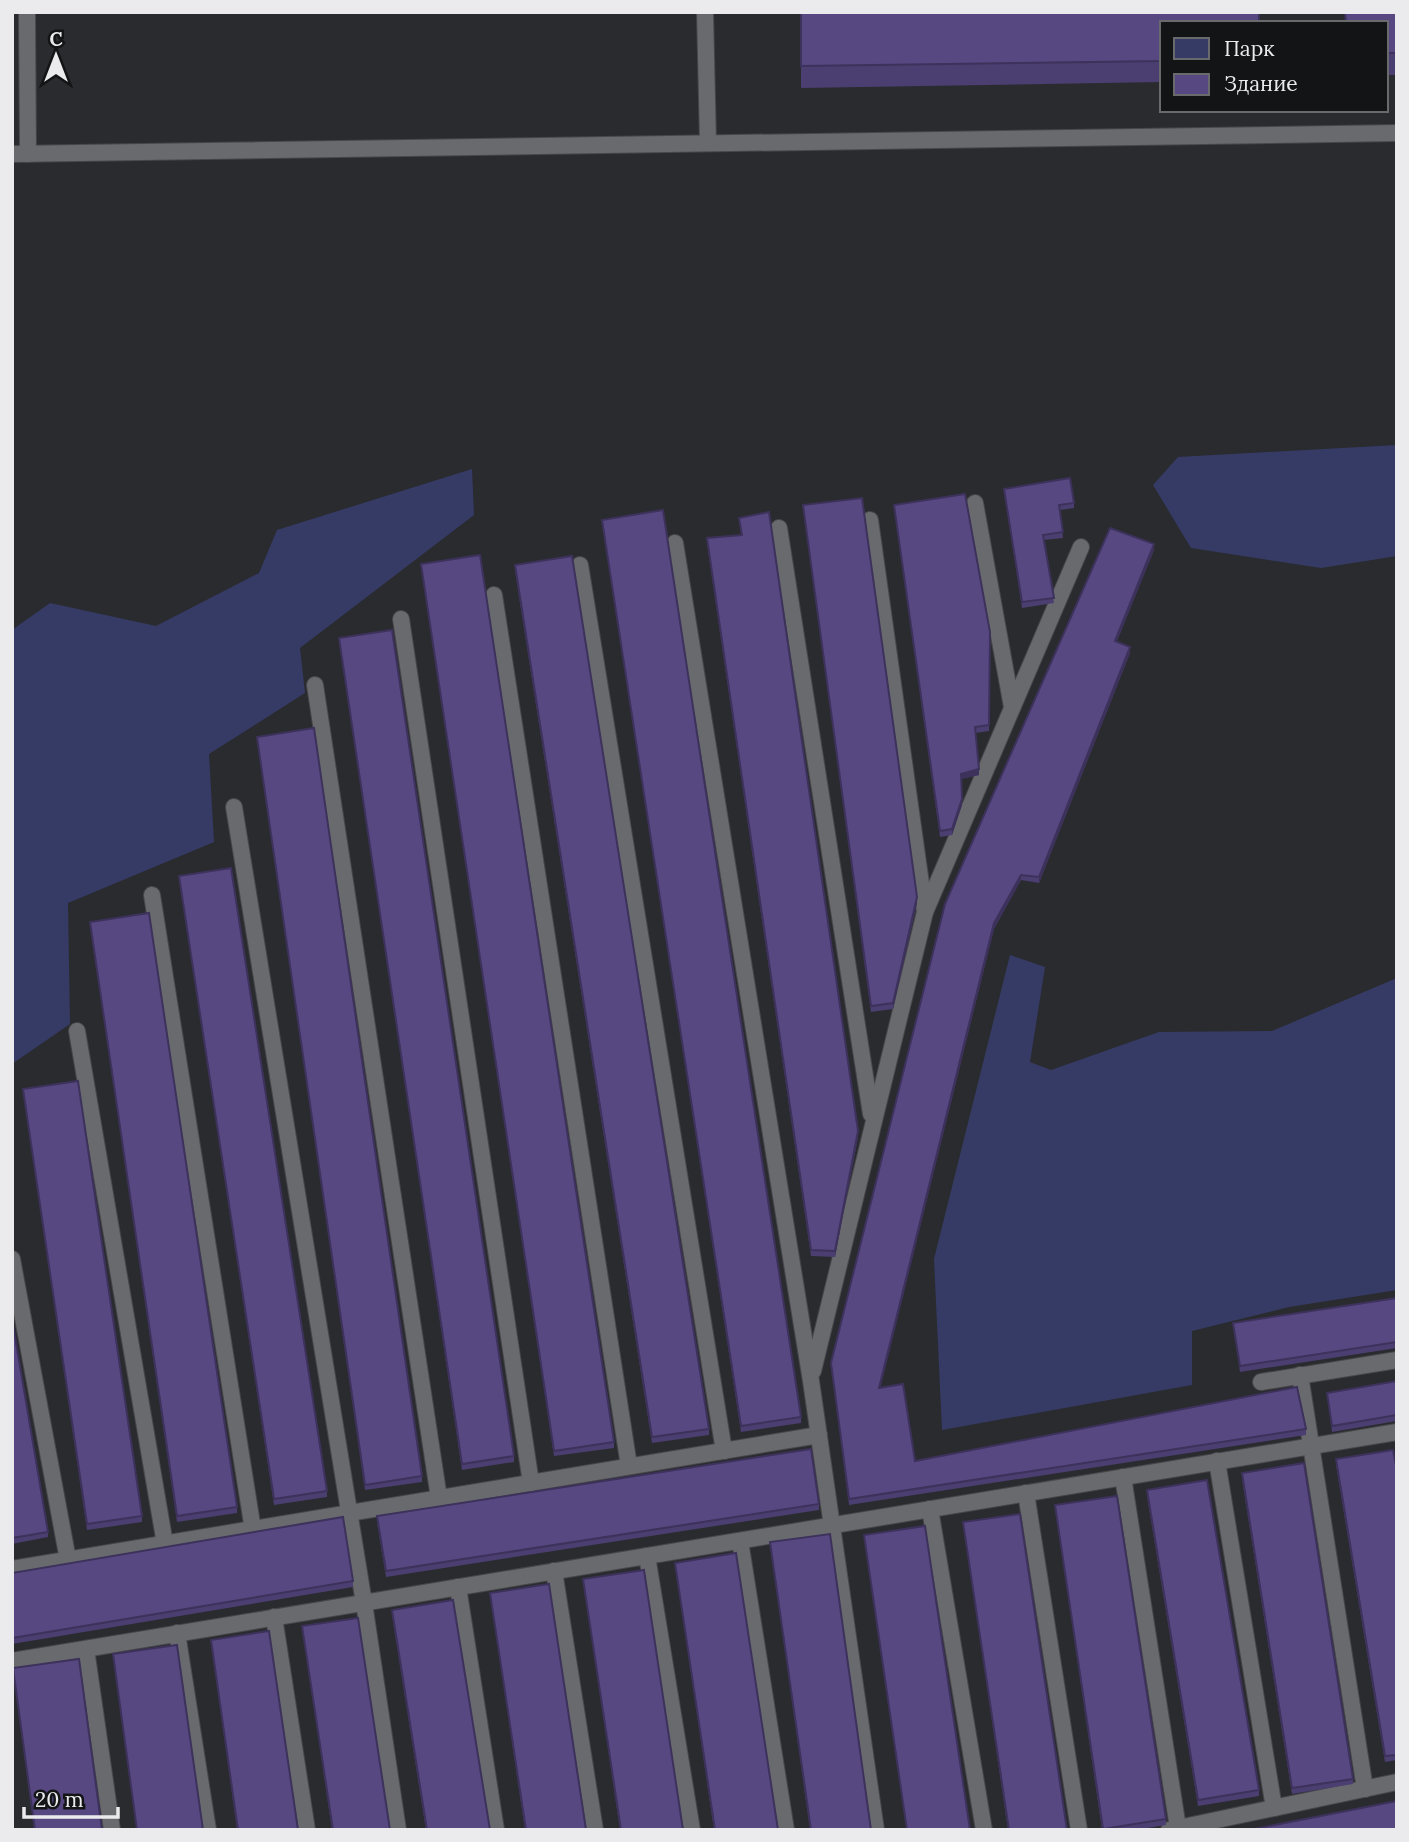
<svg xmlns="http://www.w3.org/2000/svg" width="1409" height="1842" font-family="Lora,serif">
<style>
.green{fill:#363b66}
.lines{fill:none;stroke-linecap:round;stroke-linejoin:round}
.service-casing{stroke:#47474b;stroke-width:18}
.service{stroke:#696a6e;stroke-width:16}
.wall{fill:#4b3e70}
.shaded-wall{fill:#3d325b}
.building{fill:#574882;stroke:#3d325b;stroke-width:2}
</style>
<rect width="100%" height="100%" fill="#2a2b2f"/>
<!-- green -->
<g class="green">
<path d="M1397,445V556L1321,568L1191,548L1153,485L1178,457Z"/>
<path d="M472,469L474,515L300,648L305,693L209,754L214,842L68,903L70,1024L12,1064V630L50,603L156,626L259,573L277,530Z"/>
<path d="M1010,955L1045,967L1030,1062L1051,1070L1159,1032L1272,1031L1397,978V1290L1289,1307L1192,1331V1385L942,1430L934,1259Z"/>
</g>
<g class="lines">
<defs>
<g id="service">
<path d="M27,12L28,154"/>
<path d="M705,12L708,143"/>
<path d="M12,154L1397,133"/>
<path d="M975,503L1012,707"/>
<path d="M870,520L925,912"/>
<path d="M779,528L871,1114"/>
<path d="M675,543L811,1381L876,1830"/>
<path d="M580,565L724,1451"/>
<path d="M494,595L629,1466"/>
<path d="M401,619L531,1483"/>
<path d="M315,685L439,1498"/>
<path d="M234,807L364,1603L398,1830"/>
<path d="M152,895L253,1530"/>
<path d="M77,1031L165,1544"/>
<path d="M12,1259L68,1560"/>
<path d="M813,1371L925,912L1081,547"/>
<path d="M1300,1375L1365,1789"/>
<path d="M1261,1382L1397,1360"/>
<path d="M1217,1461L1274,1808"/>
<path d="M1123,1477L1178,1828"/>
<path d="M1026,1493L1079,1830"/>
<path d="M930,1509L984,1830"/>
<path d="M740,1541L786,1830"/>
<path d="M647,1556L692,1830"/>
<path d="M12,1569L819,1435"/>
<path d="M554,1571L595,1830"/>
<path d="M458,1587L496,1830"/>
<path d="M274,1617L307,1830"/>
<path d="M177,1633L208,1830"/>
<path d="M86,1649L112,1830"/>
<path d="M12,1661L1397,1432"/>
<path d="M1169,1830L1397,1782"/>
</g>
</defs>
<!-- service casing -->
<use href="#service" class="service-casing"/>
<!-- service -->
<use href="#service" class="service"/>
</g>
<!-- wall -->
<g class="wall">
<path d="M801,12L1162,23V82L801,88Z"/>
<path d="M1397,12V75H1386V23Z"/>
<path d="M1004,489L1074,503V508L1060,510L1063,538L1044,540L1054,603L1022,608Z"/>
<path d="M803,505L917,903L893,1009L871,1012Z"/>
<path d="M894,505L990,632L989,731L975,733L979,775L961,779L962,805L952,835L940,837Z"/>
<path d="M739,518L858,1137L835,1257L811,1256L707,543V538L741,535Z"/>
<path d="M602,520L801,1417V1423L741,1432Z"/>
<path d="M1154,550L1117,641L1130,653L1039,883L1021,880L994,929L880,1388L915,1461L1306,1429V1435L849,1505L831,1363L945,904Z"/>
<path d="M421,564L614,1442V1448L554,1456Z"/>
<path d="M515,565L709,1429V1435L652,1443L515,571Z"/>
<path d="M339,638L514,1456V1462L462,1470Z"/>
<path d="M257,737L422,1476V1482L365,1490Z"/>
<path d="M179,876L327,1491V1497L274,1505Z"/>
<path d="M90,922L237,1507V1513L177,1522Z"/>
<path d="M23,1089L142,1516V1522L87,1530Z"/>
<path d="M1397,1298V1348L1240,1372L1233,1323Z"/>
<path d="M12,1319L48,1532V1537L12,1544Z"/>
<path d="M1397,1381V1421L1332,1432L1327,1393Z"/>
<path d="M1336,1459L1397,1471V1760L1385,1762L1336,1465Z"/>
<path d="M1242,1473L1353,1779V1784L1292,1794L1242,1479Z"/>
<path d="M1147,1490L1259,1790V1796L1198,1806L1147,1496Z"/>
<path d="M819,1504V1510L386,1577L377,1522V1516Z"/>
<path d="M1055,1505L1166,1819V1825L1136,1830H1102Z"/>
<path d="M963,1522L1067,1830H1008Z"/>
<path d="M864,1535L970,1830H907Z"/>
<path d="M770,1542L871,1830H810Z"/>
<path d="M675,1563L778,1830H714Z"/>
<path d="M12,1573L353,1581V1587L12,1644Z"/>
<path d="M583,1579L683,1830H620Z"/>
<path d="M490,1593L586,1830H525Z"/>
<path d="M392,1610L490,1830H426L392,1615Z"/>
<path d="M302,1626L390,1830H332Z"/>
<path d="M211,1640L298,1830H237Z"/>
<path d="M113,1654L203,1830H137Z"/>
<path d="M13,1668L102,1830H34Z"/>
</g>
<!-- shaded-wall -->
<g class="shaded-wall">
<path d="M1154,544V550L1115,646V641Z"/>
<path d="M1130,647V653L1039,883V877Z"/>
<path d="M979,769V775L961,779V774Z"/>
<path d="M962,799V805L952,835V829Z"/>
<path d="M1021,875V880L994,929L879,1394V1388L994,923Z"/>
<path d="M917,897V903L893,1009V1003Z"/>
<path d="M858,1131V1137L835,1257V1251Z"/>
</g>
<!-- building -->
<g class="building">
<path d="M801,12H1259V23H1162V61L801,66Z"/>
<path d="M1345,12H1397V53H1386V23H1346Z"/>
<path d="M1070,478L1074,503L1059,505L1063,532L1043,535L1054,598L1022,602L1004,489Z"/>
<path d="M965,494L990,632L989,725L975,727L979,769L961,774L962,799L952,829L940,831L894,505Z"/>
<path d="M862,498L917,897L893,1003L871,1006L803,505Z"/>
<path d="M663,510L801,1417L741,1426L602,520Z"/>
<path d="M769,512L858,1131L835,1251L811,1250L707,538L742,535L739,518Z"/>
<path d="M1110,528L1154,544L1115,641L1130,647L1039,877L1021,875L994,923L879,1388L903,1384L915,1461L1297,1387L1306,1429L849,1499L831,1363L945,904Z"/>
<path d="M480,555L614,1442L554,1451L421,564Z"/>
<path d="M572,556L709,1429L652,1437L515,565Z"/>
<path d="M392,630L514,1456L462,1464L339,638Z"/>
<path d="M314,728L422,1476L365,1485L257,737Z"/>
<path d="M231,868L327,1491L274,1499L179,876Z"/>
<path d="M149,913L237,1507L177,1516L90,922Z"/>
<path d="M78,1081L142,1516L87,1524L23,1089Z"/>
<path d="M1397,1298V1342L1240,1366L1233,1323Z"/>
<path d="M12,1319L48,1532L12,1538Z"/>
<path d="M1397,1381V1415L1332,1426L1327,1393Z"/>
<path d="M811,1449L819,1504L386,1571L377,1516Z"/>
<path d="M1393,1450L1397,1471V1755L1385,1756L1336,1459Z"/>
<path d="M1304,1463L1353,1779L1292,1788L1242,1473Z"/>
<path d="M1207,1480L1259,1790L1198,1800L1147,1490Z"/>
<path d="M1117,1496L1166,1819L1103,1829L1055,1505Z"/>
<path d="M1020,1514L1067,1830H1009L963,1522Z"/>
<path d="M343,1517L353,1581L12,1638V1573Z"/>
<path d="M925,1526L970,1830H907L864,1535Z"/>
<path d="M830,1534L871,1830H811L770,1542Z"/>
<path d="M736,1553L778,1830H715L675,1563Z"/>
<path d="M644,1570L683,1830H621L583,1579Z"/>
<path d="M549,1584L586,1830H526L490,1593Z"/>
<path d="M453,1600L490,1830H427L392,1610Z"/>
<path d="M358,1618L390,1830H333L302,1626Z"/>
<path d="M269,1631L298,1830H238L211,1640Z"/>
<path d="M177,1645L203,1830H137L113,1654Z"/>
<path d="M79,1659L102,1830H35L13,1668Z"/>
<path d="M1397,1801V1830H1249Z"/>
</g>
<!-- border -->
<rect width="1409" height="1842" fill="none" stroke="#ebebee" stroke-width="28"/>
<!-- legend -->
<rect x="1160" y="21" width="228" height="91" fill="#131415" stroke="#696a6c" stroke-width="2"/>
<rect x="1174" y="38" width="35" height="21" fill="#363b66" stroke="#696a6c" stroke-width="2"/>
<text x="1224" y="56" font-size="21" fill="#ebebee">Парк</text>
<rect x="1174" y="74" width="35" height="21" fill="#574882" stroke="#696a6c" stroke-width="2"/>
<text x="1224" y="91" font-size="21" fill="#ebebee">Здание</text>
<!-- north arrow -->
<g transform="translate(56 56)" stroke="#131415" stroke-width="5" paint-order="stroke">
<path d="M0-5L12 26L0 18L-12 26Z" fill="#ebebee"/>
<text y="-10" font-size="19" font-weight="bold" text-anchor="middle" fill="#ebebee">С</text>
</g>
<!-- scale -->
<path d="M24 1807v10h94v-10" fill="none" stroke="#ebebee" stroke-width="3.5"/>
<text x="35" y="1807" font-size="21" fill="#ebebee" stroke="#131415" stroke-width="5" paint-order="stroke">20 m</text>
</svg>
